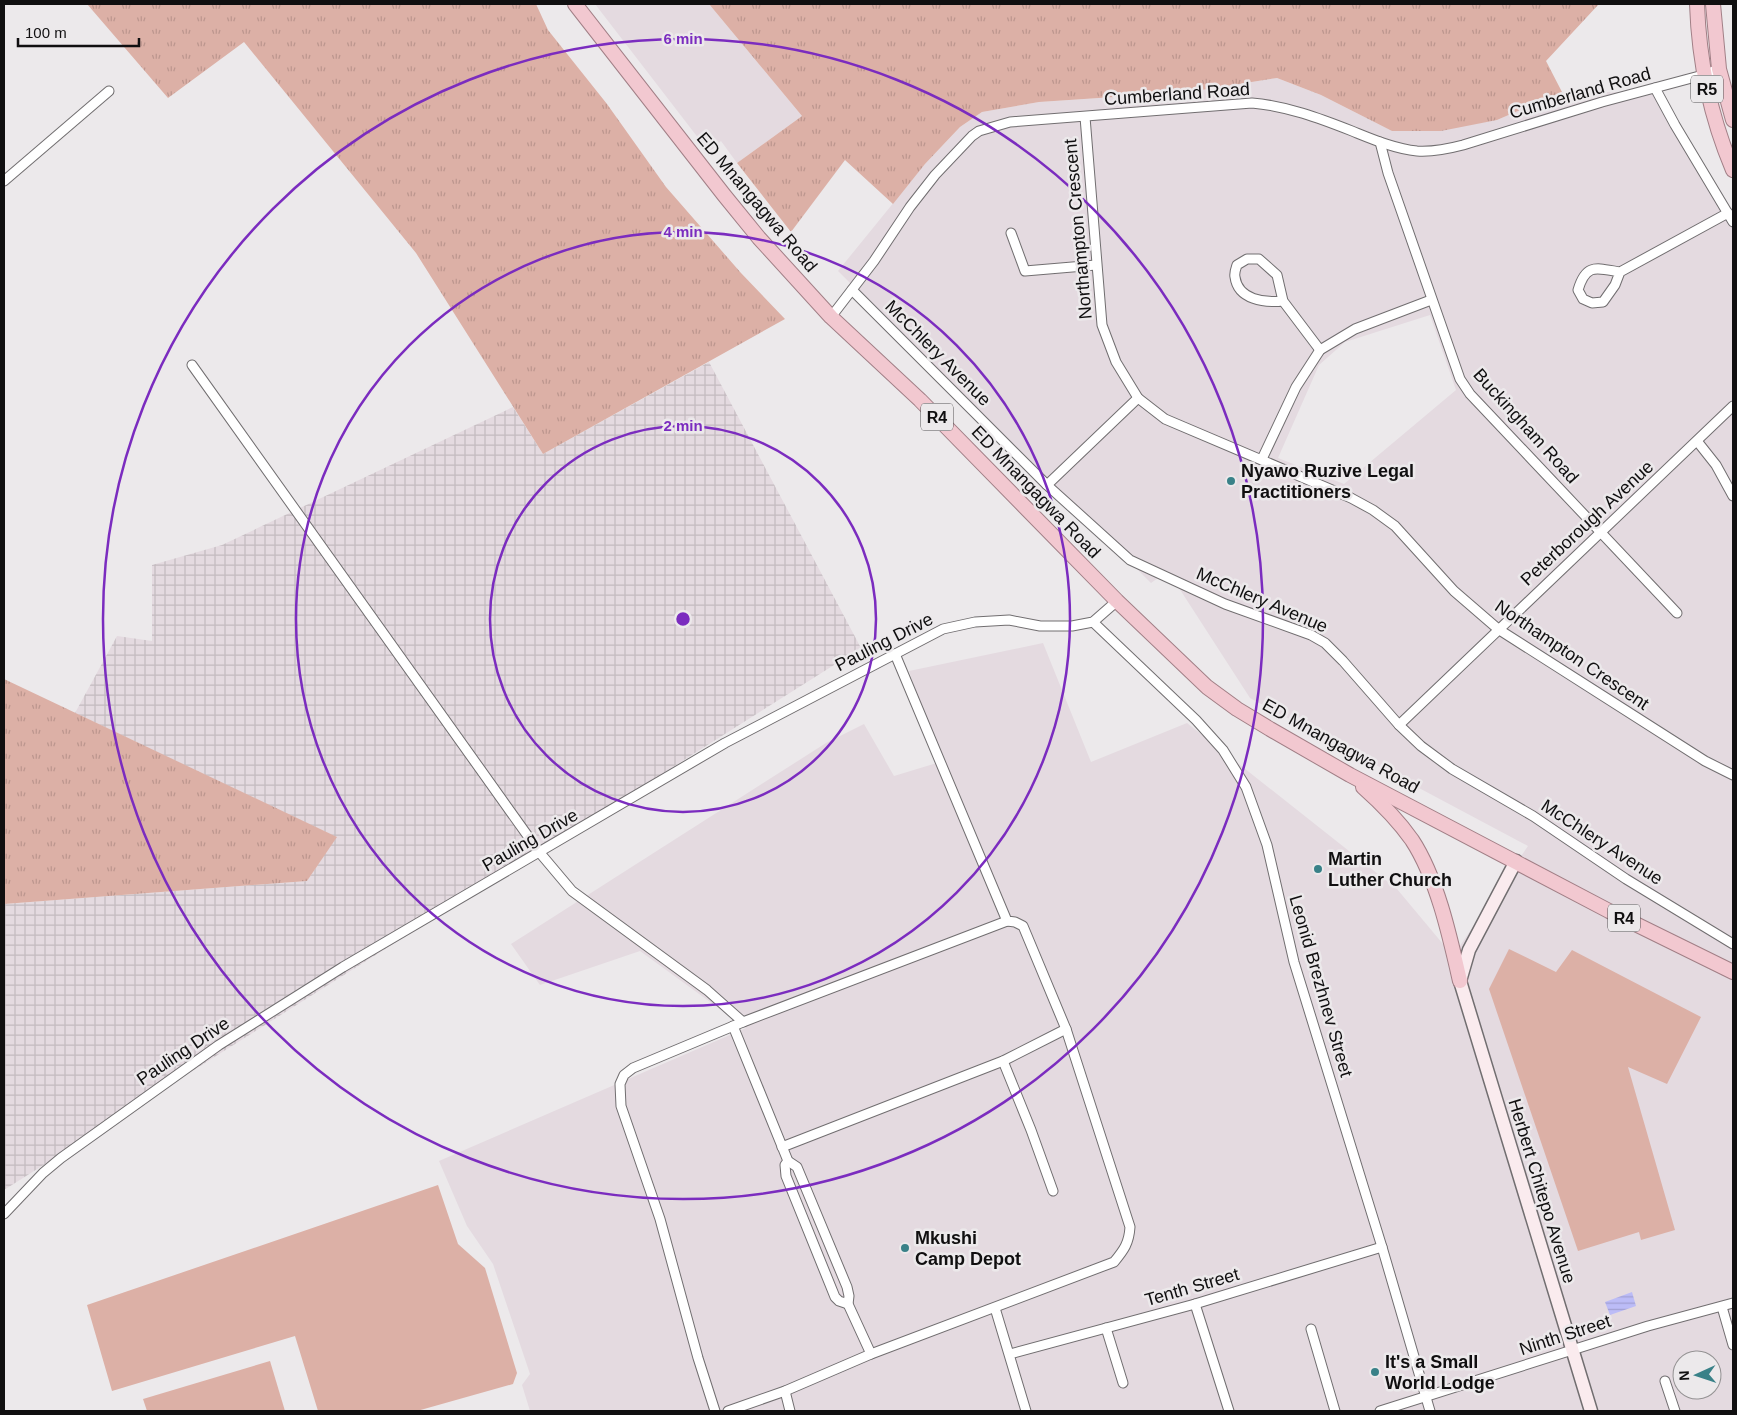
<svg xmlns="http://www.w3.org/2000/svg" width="1737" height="1415" font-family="Helvetica,sans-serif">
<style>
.built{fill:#e4dae0;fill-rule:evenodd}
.industrial{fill:url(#industrial-grid)}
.grass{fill:url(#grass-tufts)}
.pitch{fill:#dcb0a6}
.water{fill:url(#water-rules)}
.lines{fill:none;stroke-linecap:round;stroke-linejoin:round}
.minor-casing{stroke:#716e70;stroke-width:11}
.secondary-casing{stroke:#716e70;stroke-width:15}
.trunk-casing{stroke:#a17f86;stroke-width:16}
.minor{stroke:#fff;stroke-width:9}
.secondary{stroke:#faebee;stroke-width:12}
.trunk{stroke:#f2c8d0;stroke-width:14}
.ring{fill:none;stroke:#7b2cbf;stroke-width:2.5}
.poi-dot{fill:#398188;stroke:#ece9eb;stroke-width:2}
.labels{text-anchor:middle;stroke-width:5;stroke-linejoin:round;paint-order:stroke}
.shield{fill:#ece9eb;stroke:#525052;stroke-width:1}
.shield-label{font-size:16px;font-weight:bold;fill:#100f10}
.street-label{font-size:18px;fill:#100f10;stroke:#ece9eb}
.poi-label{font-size:18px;font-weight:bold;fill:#100f10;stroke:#ece9eb;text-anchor:start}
.centre{fill:#7b2cbf;stroke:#ece9eb;stroke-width:2.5}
.ring-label{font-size:15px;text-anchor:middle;font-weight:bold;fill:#7b2cbf;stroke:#ece9eb;stroke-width:5;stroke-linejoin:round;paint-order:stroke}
</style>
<defs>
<pattern id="industrial-grid" width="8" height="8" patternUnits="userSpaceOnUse" patternTransform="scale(1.25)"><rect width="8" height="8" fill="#e4dae0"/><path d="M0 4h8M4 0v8" fill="none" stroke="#c3babf"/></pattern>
<pattern id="grass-tufts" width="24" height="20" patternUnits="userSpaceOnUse" patternTransform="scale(1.25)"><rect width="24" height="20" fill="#dcb0a6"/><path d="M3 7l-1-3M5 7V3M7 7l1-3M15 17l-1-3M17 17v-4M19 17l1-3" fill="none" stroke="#bc968e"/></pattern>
<pattern id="water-rules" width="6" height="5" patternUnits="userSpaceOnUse" patternTransform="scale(1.25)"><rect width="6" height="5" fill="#bcbcf7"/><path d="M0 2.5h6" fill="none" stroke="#a1a0d3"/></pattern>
</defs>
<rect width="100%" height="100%" fill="#ece9eb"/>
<!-- built -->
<g class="built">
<path d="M595,4H709L802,116L737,163L721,141L709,152Z"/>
<path d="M1277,78L1321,95L1392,131H1432L1497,120L1562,92H1661L1733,215V1411H530L522,1385L530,1374L493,1264L467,1226L439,1161L746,1028L640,951L540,985L511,944L826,743L864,724L894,776L940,762L909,671L1043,643L1091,762L1187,723L1397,889L1453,956L1528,846L1250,698L1168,571L1151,583L838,271L925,164L960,127L982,112L1039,102L1189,92ZM1430,315L1456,390L1344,484L1278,458L1319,365L1345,342ZM1682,1360H1712V1390H1682Z"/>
</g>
<!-- industrial -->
<path class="industrial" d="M709,362L861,648L4,1190V904L307,881L336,837L75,713L117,636L152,641V565L222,545L513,407L543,454Z"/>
<!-- grass -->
<g class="grass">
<path d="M87,4H536L548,30L607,104L666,187L741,273L785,319L543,454L416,253L244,42L168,98Z"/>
<path d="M709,4H1599L1546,61L1562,92L1497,120L1441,131H1392L1321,95L1277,78L1189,92L1039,102L982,112L960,127L925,164L893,204L845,160L791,232L737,163L802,116Z"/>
<path d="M4,679L337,837L307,881L4,904Z"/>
</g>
<!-- pitch -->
<g class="pitch">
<path d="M1509,949L1556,972L1572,950L1701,1017L1667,1084L1628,1067L1675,1230L1641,1240L1639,1232L1578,1251L1489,989Z"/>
<path d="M438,1185L458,1244L485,1268L517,1373L513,1384L417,1411H318L295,1336L112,1391L87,1305Z"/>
<path d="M270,1361L285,1411H147L143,1399Z"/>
</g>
<!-- water -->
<path class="water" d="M1632,1292L1636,1306L1610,1315L1605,1302Z"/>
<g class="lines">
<defs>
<g id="minor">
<path d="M1655,88L1675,125L1733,222"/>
<path d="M1085,117L1102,325L1116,362L1138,398L1165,419L1351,498L1373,510L1395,526L1454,591L1498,629L1705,761L1733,775"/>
<path d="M1380,142L1388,173L1460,379L1470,394L1677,613"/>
<path d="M4,181L109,91"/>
<path d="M1011,233L1025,271L1096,265"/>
<path d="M1620,272C1596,268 1586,263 1578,290L1583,299L1592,303L1603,302L1615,285L1620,272L1728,213"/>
<path d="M852,290L1047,485L1130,560L1225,604L1311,635L1325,643L1343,661L1399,725L1421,746L1452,769L1533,816L1626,879L1733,944"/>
<path d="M1283,301C1265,303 1238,300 1235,277C1234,273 1236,268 1237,265L1247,259H1259L1277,275L1283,301L1320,350"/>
<path d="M831,317L874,261L910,207L935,175L972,136L979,131L1010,122L1252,103C1287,106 1319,118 1352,131C1372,139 1395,149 1417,151C1433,152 1448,149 1463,145L1602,102L1703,75L1719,69"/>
<path d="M192,365L540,853L572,891L707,990L743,1022"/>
<path d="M1697,441L1716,465L1733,496"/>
<path d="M1262,459L1296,387L1320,350L1355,329L1431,300"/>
<path d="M1047,485L1138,398"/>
<path d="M1093,622L1196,720L1223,750L1246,787L1267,845L1294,962L1382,1247L1430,1411"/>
<path d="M1399,725L1733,406"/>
<path d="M733,1026L788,1161L797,1167L847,1287L849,1296L848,1304L871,1354"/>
<path d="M1003,1061L1031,1130L1053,1191"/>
<path d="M782,1147L1003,1061L1066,1029"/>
<path d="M788,1161L785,1165L786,1176L835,1297L839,1301L848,1304"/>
<path d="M4,1214L43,1173L61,1158L219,1045L343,967L725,743L943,629L975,622L1009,620L1040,626H1072L1093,622L1117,601"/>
<path d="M1195,1304L1229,1411"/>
<path d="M1722,1307L1733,1345"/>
<path d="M995,1308L1026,1411"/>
<path d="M1106,1328L1123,1383"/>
<path d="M1311,1329L1335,1411"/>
<path d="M1010,1354L1195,1304L1382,1247"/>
<path d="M1665,1381L1675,1411"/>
<path d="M785,1391L790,1411"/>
<path d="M715,1411L698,1358L660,1219L621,1106L620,1084L624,1075L633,1068L743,1022L1007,921"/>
<path d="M728,1411L785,1391L871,1354L1114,1262C1124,1250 1129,1243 1130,1227L1066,1029L1023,926L1015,922L1007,921L895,654"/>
<path d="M1380,1411L1648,1326L1733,1303"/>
</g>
<path id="secondary" d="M1516,861L1469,950L1460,981L1591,1411"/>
<g id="trunk">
<path d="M575,4L724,195L759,238L831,317L920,400L1117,601L1207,687L1237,709L1270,729L1350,775L1609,911L1733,972"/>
<path d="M1697,4C1699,62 1710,116 1733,170"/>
<path d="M1713,4L1719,69L1733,120"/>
<path d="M1363,787C1381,803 1398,820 1412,840C1437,878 1450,937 1460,981"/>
</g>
</defs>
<!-- minor casing -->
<use href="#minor" class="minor-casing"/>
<!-- secondary casing -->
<use href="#secondary" class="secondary-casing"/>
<!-- trunk casing -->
<use href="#trunk" class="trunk-casing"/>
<!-- minor -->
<use href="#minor" class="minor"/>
<!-- secondary -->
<use href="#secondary" class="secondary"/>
<!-- trunk -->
<use href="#trunk" class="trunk"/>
</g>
<!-- distance rings -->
<g class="ring">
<circle cx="683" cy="619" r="193"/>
<circle cx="683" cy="619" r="387"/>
<circle cx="683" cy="619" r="580"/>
</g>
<!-- markers -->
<g class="poi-dot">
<circle cx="1231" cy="481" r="5"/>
<circle cx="1318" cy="869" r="5"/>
<circle cx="905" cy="1248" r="5"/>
<circle cx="1375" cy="1372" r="5"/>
</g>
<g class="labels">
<!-- shield labels -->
<g class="shield">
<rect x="1691" y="75.5" width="32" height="27" rx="4"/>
<rect x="921" y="403.5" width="32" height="27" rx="4"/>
<rect x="1608" y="904.5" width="32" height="27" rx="4"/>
</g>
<g class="shield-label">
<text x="1707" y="95">R5</text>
<text x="937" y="423">R4</text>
<text x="1624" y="924">R4</text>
</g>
<!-- street labels -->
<g class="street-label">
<text transform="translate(1580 93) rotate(-16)" y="6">Cumberland Road</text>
<text transform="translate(1177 94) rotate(-4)" y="6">Cumberland Road</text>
<text transform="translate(757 202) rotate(50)" y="6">ED Mnangagwa Road</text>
<text transform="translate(1078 229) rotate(-95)" y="6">Northampton Crescent</text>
<text transform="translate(938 353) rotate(45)" y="6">McChlery Avenue</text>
<text transform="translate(1526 426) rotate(48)" y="6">Buckingham Road</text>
<text transform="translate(1036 492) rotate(46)" y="6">ED Mnangagwa Road</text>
<text transform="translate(1587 523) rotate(-43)" y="6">Peterborough Avenue</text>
<text transform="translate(1262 600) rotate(23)" y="6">McChlery Avenue</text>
<text transform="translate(884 642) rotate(-27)" y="6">Pauling Drive</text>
<text transform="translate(1572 655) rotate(34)" y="6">Northampton Crescent</text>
<text transform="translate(1341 746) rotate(29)" y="6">ED Mnangagwa Road</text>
<text transform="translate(530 840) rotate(-30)" y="6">Pauling Drive</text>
<text transform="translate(1602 842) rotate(33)" y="6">McChlery Avenue</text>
<text transform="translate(1321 986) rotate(74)" y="6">Leonid Brezhnev Street</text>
<text transform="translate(183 1051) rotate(-34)" y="6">Pauling Drive</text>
<text transform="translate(1542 1191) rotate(73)" y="6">Herbert Chitepo Avenue</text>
<text transform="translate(1192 1287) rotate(-16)" y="6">Tenth Street</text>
<text transform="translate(1565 1335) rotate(-18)" y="6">Ninth Street</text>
</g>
<!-- poi labels -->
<g class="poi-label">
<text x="1241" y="477">Nyawo Ruzive Legal<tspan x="1241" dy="21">Practitioners</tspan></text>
<text x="1328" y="865">Martin<tspan x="1328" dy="21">Luther Church</tspan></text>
<text x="915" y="1244">Mkushi<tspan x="915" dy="21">Camp Depot</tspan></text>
<text x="1385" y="1368">It's a Small<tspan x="1385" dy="21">World Lodge</tspan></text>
</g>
</g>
<circle cx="683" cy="619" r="8" class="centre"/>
<g class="ring-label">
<text x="683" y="44">6 min</text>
<text x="683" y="237">4 min</text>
<text x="683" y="431">2 min</text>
</g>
<!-- border -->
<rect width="1737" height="1415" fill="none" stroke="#100f10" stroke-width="10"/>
<!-- north arrow -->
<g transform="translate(1697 1375) rotate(267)"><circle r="24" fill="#ece9eb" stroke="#949293"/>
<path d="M0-4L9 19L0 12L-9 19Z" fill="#398188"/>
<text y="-8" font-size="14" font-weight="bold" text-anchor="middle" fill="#100f10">N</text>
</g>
<!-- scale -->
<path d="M18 38v8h121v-8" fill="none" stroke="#100f10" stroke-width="2.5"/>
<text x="25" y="38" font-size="15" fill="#100f10" stroke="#ece9eb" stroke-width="4" paint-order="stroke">100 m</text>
</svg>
